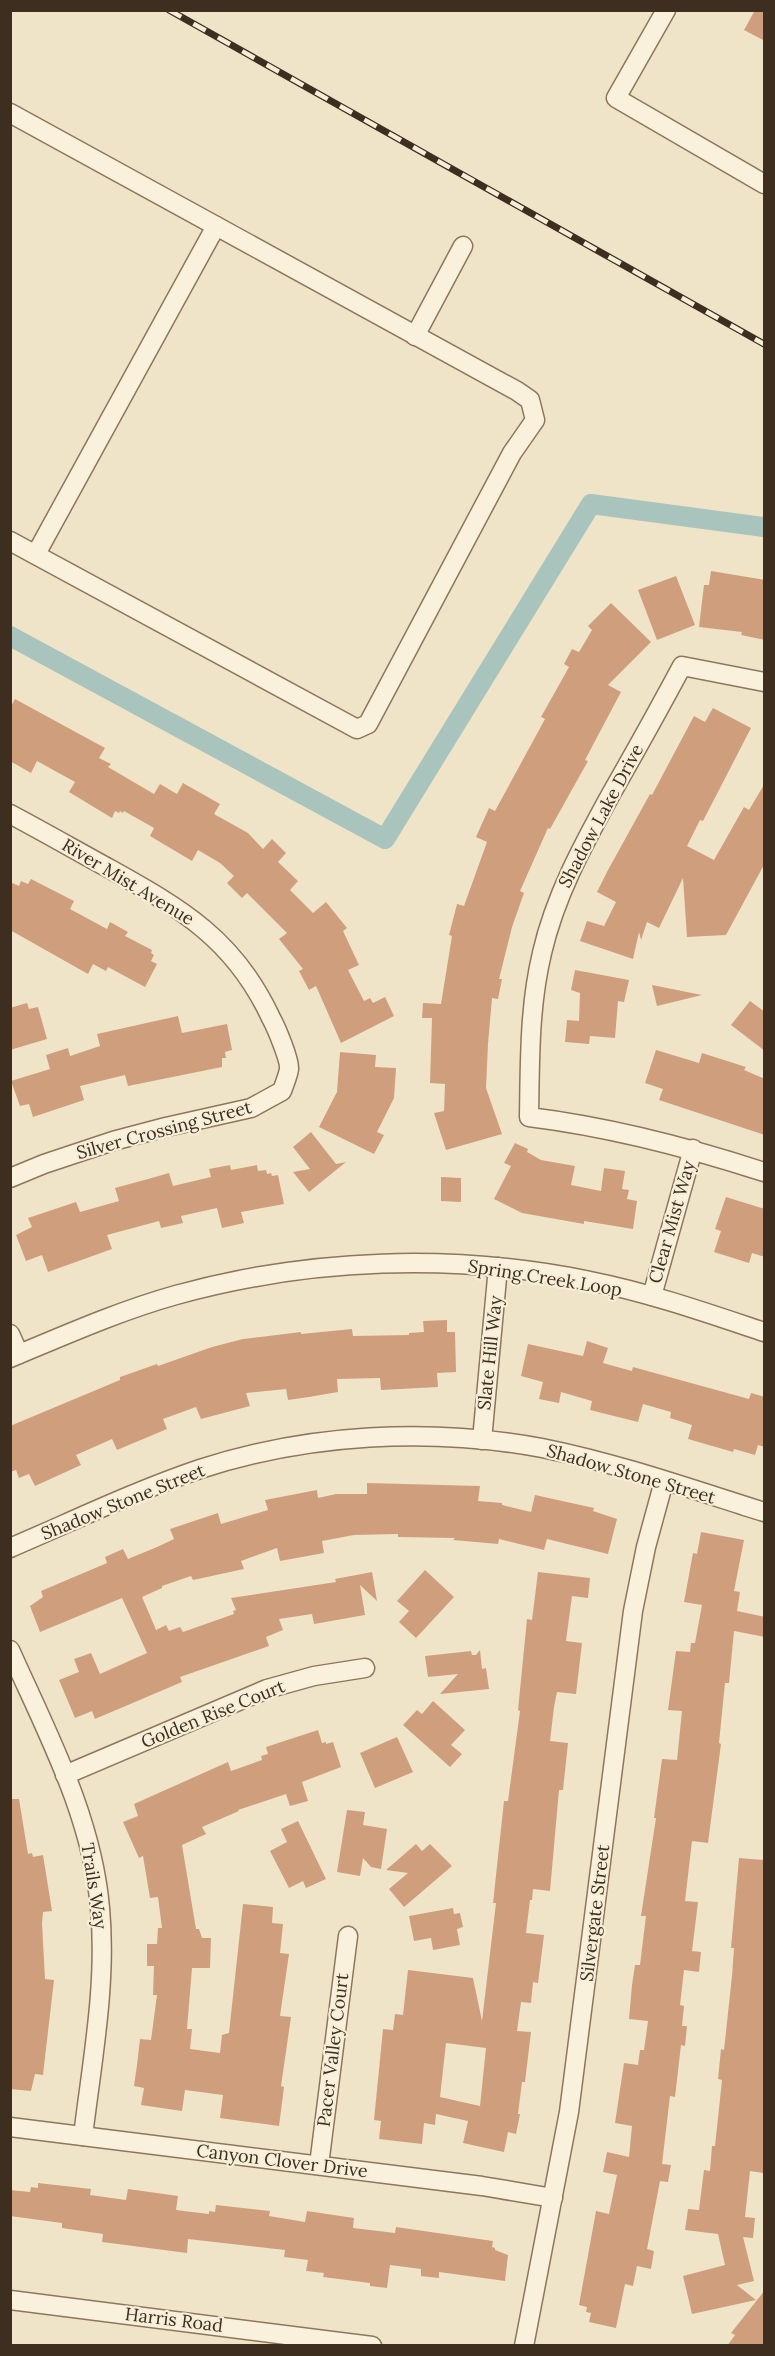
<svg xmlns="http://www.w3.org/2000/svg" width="775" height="2356" font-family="Lora,serif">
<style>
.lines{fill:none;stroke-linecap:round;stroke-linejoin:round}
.canal{stroke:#a9c4bc;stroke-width:20}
.building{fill:#cf9f7d;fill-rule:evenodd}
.minor-casing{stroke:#8d765c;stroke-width:21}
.minor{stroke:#faf1dc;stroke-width:18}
.rail-casing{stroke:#3d2e20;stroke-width:7}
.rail{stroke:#f7eed8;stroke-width:4.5;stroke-dasharray:14;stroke-linecap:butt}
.labels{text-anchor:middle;stroke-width:4.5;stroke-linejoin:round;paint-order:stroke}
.street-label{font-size:18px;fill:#3d2e20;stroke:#f7eed8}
</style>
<rect width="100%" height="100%" fill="#f0e4c8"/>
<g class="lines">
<!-- canal -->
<path class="canal" d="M10,636L385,839L591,504L764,527"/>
</g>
<!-- building -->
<g class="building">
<path d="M755,10H765V41L744,30Z"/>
<path d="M711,571L765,580V640L741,635L742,632L699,627L704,585H709Z"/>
<path d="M676,576L695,625L657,640L638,590Z"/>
<path d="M611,603L651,642L608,685L621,692L585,760L588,761L550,829L548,828L520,891L524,893L512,927L499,979H502L498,999L492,998L488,1044L486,1088L502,1134L446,1150L434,1113L444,1111L445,1084L430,1083L432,1018H422L423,1003L441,1004L452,936L449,935L457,904L464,906L487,842L476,837L489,808L495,811L545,719L541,717L569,667L564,664L572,649L579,652L592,630L588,626Z"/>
<path d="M15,699L105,748L99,758L111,764L108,767L154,794L160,784L177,794L183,783L220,804L214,814L248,833L263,849L272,839L286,853L278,862L298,881L290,890L313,913L326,902L347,928L343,931L359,965L348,970L364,1001L370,998L373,1003L385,997L394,1016L341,1043L316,986L309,990L299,971L303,969L279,939L287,933L247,893L242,898L227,883L234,876L220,863L198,850L192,861L150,836L154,828L124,811L123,813L120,811L119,813L115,811L112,818L69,792L75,782L37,761L31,773L10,761V708Z"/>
<path d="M713,708L751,728L703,821L700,820L687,846L714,860L744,807L749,810L765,783V863L726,935L687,937L683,878L659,928L647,922L641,940L639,932L633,959L580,941L587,921L604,926L616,902L597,892L608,870L650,794L652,795L694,716L705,722Z"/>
<path d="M31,879L74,901L70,909L107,929L110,922L128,932L125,936L152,950L151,953L154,955L151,961L157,964L145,987L108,967L106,971L93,964L88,974L10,930V882L19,886L21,881L28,884Z"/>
<path d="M575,970L629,980L624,1002L618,1001L615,1038L590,1036L589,1044L565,1042L567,1020L579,1021L580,993L571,990Z"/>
<path d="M652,985L702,995L657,1006Z"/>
<path d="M750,1001L765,1012V1051L731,1025Z"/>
<path d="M27,1003L29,1009L38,1007L47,1039L10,1050V1008Z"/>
<path d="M178,1016L182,1033L227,1024L232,1050L225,1052L226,1058H222V1067L128,1086L125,1075L80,1086L84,1100L33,1117L29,1104L20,1106L11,1081L50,1069L46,1055L68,1048L70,1056L100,1046L97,1034Z"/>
<path d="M656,1050L699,1063L702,1053L746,1067L744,1070L765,1079V1135L659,1100L663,1089L645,1083Z"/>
<path d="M340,1052L376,1055L375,1067L396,1068L394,1098L377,1132L384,1135L374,1154L319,1127L337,1092Z"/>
<path d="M311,1132L336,1164L346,1162L309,1192L293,1172L310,1169L293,1147Z"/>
<path d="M515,1143L528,1149L527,1152L541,1160L575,1166L571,1185L601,1191L604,1168L625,1171L622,1189L629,1190L627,1199L637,1201L633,1229L584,1221V1224L522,1213L494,1199L511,1166L504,1163Z"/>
<path d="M230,1165L231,1170L257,1165L258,1171L266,1170L267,1174L271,1173L272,1176L278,1175L284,1204L241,1212L244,1223L222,1228L217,1208L181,1216L183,1223L161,1228L159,1221L107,1235L112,1249L48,1272L42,1255L26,1261L16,1235L32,1227L28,1218L76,1202L80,1212L119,1201L115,1188L148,1179L169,1173L173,1186L211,1177L209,1169Z"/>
<path d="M441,1177L461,1178V1202L441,1201Z"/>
<path d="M726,1197L765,1209V1257L752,1253L749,1263L714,1252L721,1231L715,1229Z"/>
<path d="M447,1320V1332H455L456,1372L437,1373L438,1387L381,1390L380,1378L337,1379L338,1392L309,1397L288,1400L286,1389L246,1393L250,1406L201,1419L196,1407L163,1419L167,1429L117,1450L112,1439L76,1455L81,1465L35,1486L29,1474L19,1478L16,1470L10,1472V1426L120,1380V1377L157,1364L158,1366L212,1347L243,1339L301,1332V1334L352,1329L353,1336L409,1335V1333L424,1332L423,1321Z"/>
<path d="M587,1341L608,1348L603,1363L632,1371L633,1367L749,1399L751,1393L765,1397V1447L758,1445L755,1455L734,1449L733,1452L688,1439L692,1425L670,1418L671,1412L643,1404L638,1422L590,1410L592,1401L561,1392L559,1403L539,1399L543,1382L521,1376L528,1344L583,1356Z"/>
<path d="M367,1483L480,1486L478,1501L502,1503V1505L531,1512L535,1495L594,1508L593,1511L617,1519L608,1554L547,1539L544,1550L499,1539L498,1544L453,1540L455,1538L398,1537V1534L354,1535L322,1541L324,1553L280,1561L277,1548L241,1561L244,1569L193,1580L191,1576L162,1586V1588L142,1597L154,1625L156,1630L166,1625L169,1631L180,1627L183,1632L234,1614L233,1611L236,1610L231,1598L336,1582L335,1579L372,1572L377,1601L360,1585L365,1615L314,1624L312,1614L279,1619L283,1630L266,1637L269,1646L180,1677L182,1682L95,1719L92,1711L75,1718L59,1680L79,1672L74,1659L91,1653L100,1674L147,1653L122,1598L40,1632L30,1606L43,1597L41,1591L107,1563L105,1557L123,1549L128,1559L157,1547L174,1539L170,1529L218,1513L221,1524L268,1510L265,1500L317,1490L318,1498L336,1494H367Z"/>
<path d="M701,1532L744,1540L734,1591L740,1592L737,1611L765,1617V1637L734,1631L729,1683H725L719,1743L721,1744L708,1843L692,1841L685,1901L698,1902L692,1951L701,1952L699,1972L684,1970L680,2005L684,2006L682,2026H687L685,2046L681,2045L675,2097L670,2096L662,2164L671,2165L668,2182L660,2181L647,2249L654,2251L651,2269L637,2266L633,2286L625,2284L616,2328L589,2322L591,2313L586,2312L587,2307L579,2305L596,2211L609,2214L617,2175L603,2172L607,2152L629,2157L632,2126L615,2123L624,2063L638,2065L640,2050H644L648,2021L629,2019L632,1985L635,1965H640L646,1916H641L656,1818H654L662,1759L677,1760L682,1711L668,1710L676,1651L690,1652L691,1643H695L702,1605L684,1602L693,1553L697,1554Z"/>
<path d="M425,1570L454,1597L416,1638L399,1622L409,1611L397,1601Z"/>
<path d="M538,1572L590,1578L588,1598L572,1596L566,1641L582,1643L576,1694L557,1692L554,1707L550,1741L568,1743L563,1790H559L550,1891L533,1889L532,1900H530L526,1933L544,1935L538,1983L533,1982L531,2003L521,2002L517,2031L531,2032L525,2082H522L518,2114H520L516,2134L508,2132L504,2152L463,2143L468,2121L436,2114L435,2125L424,2123L422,2144L379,2139L381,2121L374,2120L383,2029L393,2030L395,2014L403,2015L408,1970L473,1978L482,2021L496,1903H493L504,1801H508L520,1711L518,1710L527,1619L532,1620ZM446,2043L486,2048L480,2106L440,2097Z"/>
<path d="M480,1650L482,1669L486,1668L489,1689L440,1694L458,1674L428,1677L425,1656L471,1651L472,1655H476Z"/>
<path d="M433,1701L465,1730L451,1745L462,1754L450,1767L403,1725L417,1710L422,1714Z"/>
<path d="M318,1730L322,1743L326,1742V1744L333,1742L341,1767L302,1782L308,1801L290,1806L286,1794L238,1810L239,1811L202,1827L206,1834L182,1845L196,1929H199L202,1938H211L210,1968H192L187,2029H192L190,2049L220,2053L222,2035L229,2033L243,1904L273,1907L272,1923L283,1924L280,1953L289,1954L280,2016L291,2017L281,2086L284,2087L279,2126L220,2118L223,2095L185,2090L182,2111L141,2105L144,2088L134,2086L137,2065L140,2039L151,2040L157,1995H153L154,1966H147V1944H157L158,1928H162L158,1897L150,1898L143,1856L139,1858L123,1822L138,1816L134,1804L228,1762L231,1771L262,1760L261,1756L268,1754L266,1747Z"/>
<path d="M397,1737L413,1772L375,1788L360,1753Z"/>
<path d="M10,1799H19L28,1854L32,1853L33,1857L43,1855L52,1911L43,1912L42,1923L45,1979L54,1980L43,2075L35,2074L31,2091L10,2089Z"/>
<path d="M347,1810L365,1812L363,1825L387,1829L381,1869L371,1867L363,1858L360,1876L337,1872Z"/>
<path d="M298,1821L326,1879L306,1888L303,1881L289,1888L270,1851L287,1842L281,1829Z"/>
<path d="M416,1844L422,1851L430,1844L452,1866L404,1907L389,1889L408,1873L386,1870Z"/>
<path d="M739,1858L765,1860V2155L763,2173L750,2171L745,2217L755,2218L753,2238L743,2237L754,2281L737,2285L756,2300L692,2314L683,2276L725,2265L718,2234L685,2230L688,2209L699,2210L704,2170L710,2171L712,2146H715L722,2080L718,2079L721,2049L724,2050L732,1976L734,1948H731Z"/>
<path d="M453,1908L454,1914L460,1913L463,1927L457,1929L460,1945L433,1950L431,1938L414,1941L409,1916Z"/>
<path d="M38,2183L91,2189L90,2195L126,2200L128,2189L178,2196L176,2210L192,2212L209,2214V2211L215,2212L216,2205L270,2211L269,2216L305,2222L307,2211L354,2218L353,2228L395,2233L396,2227L493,2241L492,2247L495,2248V2250L508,2255L505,2281L439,2272V2278L421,2276V2269L390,2265L387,2288L370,2286V2283L323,2277L324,2273L306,2271L308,2260L284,2257L285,2250L188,2239L187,2253L102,2242L103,2234L62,2228V2223L10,2216V2190L30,2192L31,2187L38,2188Z"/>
<path d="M765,2290V2346H727L735,2335L731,2333Z"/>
</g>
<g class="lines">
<defs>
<g id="minor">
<path d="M666,10L616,98L764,184"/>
<path d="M10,113L517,391L530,400L535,420L512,453L368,724L357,729L10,541"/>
<path d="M415,336L463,246"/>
<path d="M36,554L216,226"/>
<path d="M764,682L682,666C659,709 635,752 611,794C583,845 555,896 542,953C529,1007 530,1062 529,1117C610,1127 687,1147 764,1172"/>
<path d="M10,814C44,832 77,851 110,869C182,909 235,940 271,1018C276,1027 290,1060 289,1069C288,1076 284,1085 282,1091L251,1108L166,1127L113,1141L44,1164L10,1178"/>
<path d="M652,1296L693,1149"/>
<path d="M10,1334L19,1354"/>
<path d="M10,1358C65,1335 119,1311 176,1295C310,1258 454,1253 590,1281C650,1293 707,1313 764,1332"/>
<path d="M482,1440L498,1267"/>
<path d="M10,1548C73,1521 135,1491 200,1469C307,1434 430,1427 542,1448C617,1463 691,1489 764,1512"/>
<path d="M10,1650C47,1733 92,1816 100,1908C107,1984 92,2061 83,2136"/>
<path d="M65,1775L267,1689L314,1676L365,1668"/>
<path d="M10,2127L482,2186L553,2198"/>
<path d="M319,2165L348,1936"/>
<path d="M10,2300L372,2346"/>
<path d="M524,2346L569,2112L633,1611L646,1547L664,1481"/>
</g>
</defs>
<!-- minor casing -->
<use href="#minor" class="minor-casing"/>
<!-- minor -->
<use href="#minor" class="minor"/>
<defs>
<path id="rail" d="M169,10L764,344"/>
</defs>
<!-- rail casing -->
<use href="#rail" class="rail-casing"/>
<!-- rail -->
<use href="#rail" class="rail"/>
</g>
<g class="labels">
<!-- street labels -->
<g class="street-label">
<text transform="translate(601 816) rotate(-62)" y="6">Shadow Lake Drive</text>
<text transform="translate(128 882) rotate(31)" y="6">River Mist Avenue</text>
<text transform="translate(164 1130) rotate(-15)" y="6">Silver Crossing Street</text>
<text transform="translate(672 1222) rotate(-74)" y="6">Clear Mist Way</text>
<text transform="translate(545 1278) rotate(9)" y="6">Spring Creek Loop</text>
<text transform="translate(490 1353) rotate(-84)" y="6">Slate Hill Way</text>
<text transform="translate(631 1474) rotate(16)" y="6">Shadow Stone Street</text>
<text transform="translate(123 1502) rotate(-22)" y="6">Shadow Stone Street</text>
<text transform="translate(213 1714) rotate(-22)" y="6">Golden Rise Court</text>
<text transform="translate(94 1886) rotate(81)" y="6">Trails Way</text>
<text transform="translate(595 1913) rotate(-83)" y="6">Silvergate Street</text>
<text transform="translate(333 2050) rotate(-83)" y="6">Pacer Valley Court</text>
<text transform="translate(282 2161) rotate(7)" y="6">Canyon Clover Drive</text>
<text transform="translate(174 2320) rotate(7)" y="6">Harris Road</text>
</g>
</g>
<!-- border -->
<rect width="775" height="2356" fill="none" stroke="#3d2e20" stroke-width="24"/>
</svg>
